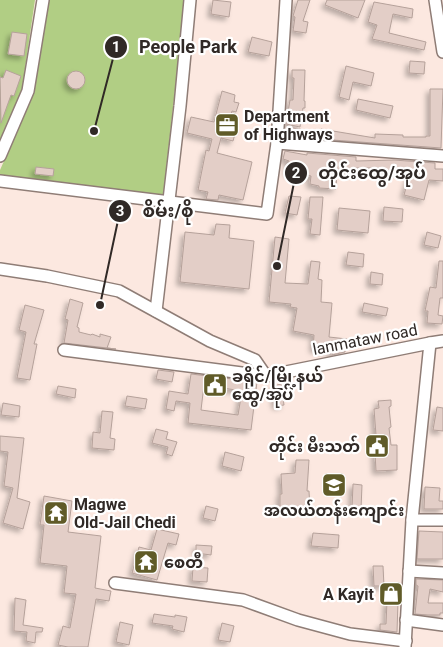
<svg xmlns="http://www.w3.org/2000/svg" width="443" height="647" font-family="Roboto,'Noto Sans Myanmar',sans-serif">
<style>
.green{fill:#b1ce84}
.building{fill:#e3cec7;stroke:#b5a19a;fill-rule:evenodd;filter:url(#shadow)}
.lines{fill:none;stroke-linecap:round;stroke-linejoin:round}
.minor-casing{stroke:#8f7d76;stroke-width:14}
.minor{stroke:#fff;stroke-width:11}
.labels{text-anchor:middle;stroke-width:4.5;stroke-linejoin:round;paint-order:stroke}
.poi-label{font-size:16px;font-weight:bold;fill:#302926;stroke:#fff;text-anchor:start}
.street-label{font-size:16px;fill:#302926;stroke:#fff}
.leader{fill:none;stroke:#302926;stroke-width:2}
.callout-dot{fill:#302926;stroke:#fff;stroke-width:2}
.mark-label{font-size:15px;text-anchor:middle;font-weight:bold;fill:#fff}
.callout-label{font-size:18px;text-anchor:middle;font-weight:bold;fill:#302926;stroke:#fff;stroke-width:4.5;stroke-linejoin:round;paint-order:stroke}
</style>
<defs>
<filter id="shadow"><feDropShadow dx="-3.5" dy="3.5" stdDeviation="2.5" flood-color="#0004"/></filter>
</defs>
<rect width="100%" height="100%" fill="#fce8e0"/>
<!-- green -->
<g class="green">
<path d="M0,0H35L22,89L0,140Z"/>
<path d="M49,0H185L163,198L0,177V170L34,93Z"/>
</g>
<!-- building -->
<g class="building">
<path d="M213,0L231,2L229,17L211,14Z"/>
<path d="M298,0H310L303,21L308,22L306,33L293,31L295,17L293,16Z"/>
<path d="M327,0H365L358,18L325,5Z"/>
<path d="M374,2L413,9L412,18L393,14L389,33L426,42L424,50L372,39L377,25L368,22Z"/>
<path d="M12,32L27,34L24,56L8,54Z"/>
<path d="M252,37L272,42L269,56L248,52Z"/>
<path d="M410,61L425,62L424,74L409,73Z"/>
<path d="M346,66L374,73L371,86L353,82L349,100L339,97Z"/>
<path d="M6,70L21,76L14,96L11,95L1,123L0,77L3,78Z"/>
<path d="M292,70H305L304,101H305V108H303L300,127L286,124L290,100H293L294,78H292Z"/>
<circle cx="76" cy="80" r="9"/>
<path d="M430,89H443L441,148L292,137L294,128L304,130L303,131L320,133L321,129L375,138V134L403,135V137H426V136H430Z"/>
<path d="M222,91L235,95L234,102L239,103L236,112L232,111L228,125L237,127L233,141L221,138L217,153L252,162L243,200L219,195L218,200L206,199L208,192L198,190L206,150L209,151L212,139L187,133L191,117L214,122Z"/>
<path d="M358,99L393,106L390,118L356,110Z"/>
<path d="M285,151L307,155V153L356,157V161L394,160L435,163V169H443V181L429,180L424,200L404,195L411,170H391V172H379V168H354L353,172L337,169L336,189L319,188V186L310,184L311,176L287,172L289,161L283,159Z"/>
<path d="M36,167L54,169L53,176L35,174Z"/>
<path d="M289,196L301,197L297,215L285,213Z"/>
<path d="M310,197H323L320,235L310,234L312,219H308Z"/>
<path d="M384,207L403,209L402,222L383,221Z"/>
<path d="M339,208L370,211L368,233L337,230Z"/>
<path d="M216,224L230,225L229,238L254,241L249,289L180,282L185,232L214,235Z"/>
<path d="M427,232L441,236L438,248L424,245Z"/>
<path d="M275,237L289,239L285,283L308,284L311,261L320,262L318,279L322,280L321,302L332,303L329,337L347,339L345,352L332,355L333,351L313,349L314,335L293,331L297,308L290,307L291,304L269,302Z"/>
<path d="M348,252L364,254L363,267L346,265Z"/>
<path d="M439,261H443V298H440L438,315L443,316L442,324L427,323L428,311H425L430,287L436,288Z"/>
<path d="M371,272L383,274L382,285L370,284Z"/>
<path d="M70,299L83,303L77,327L79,328V332L91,335L92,334L100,337V334L111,337L107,348L116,349L64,343L68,320L65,319Z"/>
<path d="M364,303L388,308L386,316L362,312Z"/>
<path d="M25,305L44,310L34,344H37L30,380L17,378L26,332L19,330Z"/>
<path d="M158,370L174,372L172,382L156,379Z"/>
<path d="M191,374L257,382L251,430L188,423L190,403L176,401L174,411L166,409L169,391L188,394ZM204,385L242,391L238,415L201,410Z"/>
<path d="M281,384L284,405L276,406L273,386Z"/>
<path d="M58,386L76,389L75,398L56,394Z"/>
<path d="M127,396L147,399L145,409L125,406Z"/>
<path d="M391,400V406L389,407L391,427L389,428L391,445H397V470L376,471L374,435H376L374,409L379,408L378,401Z"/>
<path d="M3,403L20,406L19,417L1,415Z"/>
<path d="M437,407L443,408V431L433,430Z"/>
<path d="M102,411L113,412L110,438L115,439L114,450L92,448L93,432L100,433Z"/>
<path d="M156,429L168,432L166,439L177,442L172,456L166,454L168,447L152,443Z"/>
<path d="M0,436L24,438L17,498L30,502L23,529L3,523L13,488L4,486L8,452L0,451Z"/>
<path d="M225,452L244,457L241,471L222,466Z"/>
<path d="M296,460H309L307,491H309L310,509L280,508V494H282L281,474L295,473Z"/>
<path d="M353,484L362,485L361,509L352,508Z"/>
<path d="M425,487L440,488L439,501H443V509H424Z"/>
<path d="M44,496L72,501L68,532L101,536L95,588L111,591L109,601L96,599L88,647H68L58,645L63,626L70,628L76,594L64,593L67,566L40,563L44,525H40Z"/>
<path d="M206,506L218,509L215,521L203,518Z"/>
<path d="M157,529L179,534L176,545L168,543L157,580L132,573L139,547L151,550Z"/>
<path d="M419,531L443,532V559H417Z"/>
<path d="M313,533L339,535L338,548L311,546Z"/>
<path d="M196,545L212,546L211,555L196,553Z"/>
<path d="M373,566H383L384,586H374Z"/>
<path d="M193,567L208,568L207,582L192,581Z"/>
<path d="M416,579L443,580V592L430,589L428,603H443V613H440V615H428L415,614L418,586L416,585Z"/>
<path d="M15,598L26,600L23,625L43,628L42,632H36L35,643L26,641L27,632L14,631Z"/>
<path d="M387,601L398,602L397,632L380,630V624H386Z"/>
<path d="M154,614L175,617V615L187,617L184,632L172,629L173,626L152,623Z"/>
<path d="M120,622L133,625L129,645L116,642Z"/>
<path d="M222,623L234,626L230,642L218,640Z"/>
</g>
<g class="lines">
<defs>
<g id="minor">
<path d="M435,0L443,52"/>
<path d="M277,143L443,156"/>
<path d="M0,156L28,91L43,0"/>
<path d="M0,181L267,214L277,143L286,0"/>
<path d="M0,269L47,276L119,291L210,341L255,360L266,376"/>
<path d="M156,311L180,106L190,0"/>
<path d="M430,343L443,341"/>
<path d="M64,350L266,376L430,343L412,520L405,647"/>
<path d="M412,520H443"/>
<path d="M409,571L443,573"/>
<path d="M115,583L243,600L298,620L350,634L406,641"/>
<path d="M406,620L443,625"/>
</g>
</defs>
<!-- minor casing -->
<use href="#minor" class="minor-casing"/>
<!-- minor -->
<use href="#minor" class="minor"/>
</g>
<!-- icons -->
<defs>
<symbol id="office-square" viewBox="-11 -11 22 22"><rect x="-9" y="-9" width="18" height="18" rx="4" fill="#605b28" stroke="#fff"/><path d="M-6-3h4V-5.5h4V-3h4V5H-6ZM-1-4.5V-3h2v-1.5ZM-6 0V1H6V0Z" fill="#fff"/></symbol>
<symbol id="civic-square" viewBox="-11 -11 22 22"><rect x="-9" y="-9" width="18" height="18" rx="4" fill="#605b28" stroke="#fff"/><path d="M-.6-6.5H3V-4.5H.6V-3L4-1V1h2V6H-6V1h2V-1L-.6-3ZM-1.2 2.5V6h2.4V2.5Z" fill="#fff"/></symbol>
<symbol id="school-square" viewBox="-11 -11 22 22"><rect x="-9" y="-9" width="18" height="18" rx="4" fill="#605b28" stroke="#fff"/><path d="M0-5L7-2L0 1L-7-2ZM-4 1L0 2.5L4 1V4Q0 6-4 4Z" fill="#fff"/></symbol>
<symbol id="temple-square" viewBox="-11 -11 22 22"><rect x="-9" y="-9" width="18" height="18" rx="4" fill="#605b28" stroke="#fff"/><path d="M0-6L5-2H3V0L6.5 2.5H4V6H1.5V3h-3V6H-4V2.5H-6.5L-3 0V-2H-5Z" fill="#fff"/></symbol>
<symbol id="shop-square" viewBox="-11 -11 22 22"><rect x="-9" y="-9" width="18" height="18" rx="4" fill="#605b28" stroke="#fff"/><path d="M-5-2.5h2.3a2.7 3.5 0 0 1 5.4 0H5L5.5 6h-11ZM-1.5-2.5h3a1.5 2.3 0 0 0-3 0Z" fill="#fff"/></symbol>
</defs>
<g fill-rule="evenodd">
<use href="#office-square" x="213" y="111" width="28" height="28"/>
<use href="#civic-square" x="201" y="371" width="28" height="28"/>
<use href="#civic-square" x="363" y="432" width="28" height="28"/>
<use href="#school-square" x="320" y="471" width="28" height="28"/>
<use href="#temple-square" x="42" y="499" width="28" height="28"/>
<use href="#temple-square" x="132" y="548" width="28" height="28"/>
<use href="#shop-square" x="377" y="580" width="28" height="28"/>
</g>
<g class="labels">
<!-- poi labels -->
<g class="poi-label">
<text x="244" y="122">Department<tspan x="244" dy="18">of Highways</tspan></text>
<text x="232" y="382">ခရိုင်/မြို့နယ်<tspan x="232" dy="18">ထွေ/အုပ်</tspan></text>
<text x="360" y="452" text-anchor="end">တိုင်း မီးသတ်</text>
<text x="74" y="510">Magwe<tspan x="74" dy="18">Old-Jail Chedi</tspan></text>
<text x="334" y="516" text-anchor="middle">အလယ်တန်းကျောင်း</text>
<text x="164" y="568">စေတီ</text>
<text x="374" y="600" text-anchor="end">A Kayit</text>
</g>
<!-- street labels -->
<g class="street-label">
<text transform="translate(365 339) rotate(-11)" y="6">lanmataw road</text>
</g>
</g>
<!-- callouts -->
<path class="leader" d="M94 131L116 47M277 266L296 173M100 305L120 211"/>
<g class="callout-dot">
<circle cx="94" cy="131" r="5"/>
<circle cx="277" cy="266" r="5"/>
<circle cx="100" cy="305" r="5"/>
<circle cx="116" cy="47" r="12"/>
<circle cx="296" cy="173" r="12"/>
<circle cx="120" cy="211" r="12"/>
</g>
<g class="mark-label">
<text x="116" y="52">1</text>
<text x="296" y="178">2</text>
<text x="120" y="216">3</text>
</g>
<g class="callout-label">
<text x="188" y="53">People Park</text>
<text x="372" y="179">တိုင်းထွေ/အုပ်</text>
<text x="168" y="217">စိမ်း/စို</text>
</g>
</svg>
